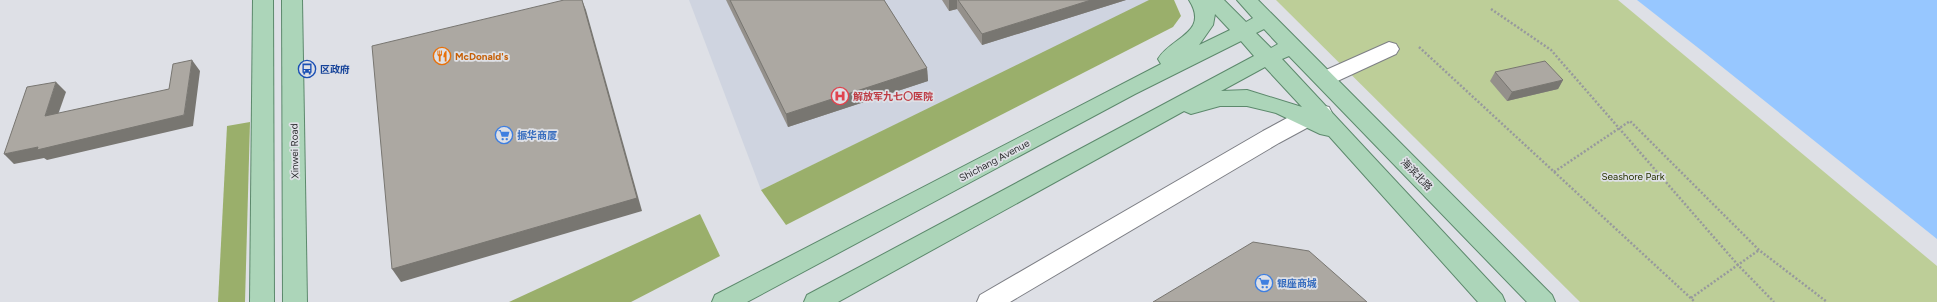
<svg xmlns="http://www.w3.org/2000/svg" width="1937" height="302" font-family="Figtree,'Noto Sans SC',sans-serif">
<style>
.built{fill:#cfd4e0}
.green{fill:#bdce98}
.forest{fill:#9aaf6b}
.water{fill:#97c7ff}
.lines{fill:none;stroke-linecap:round;stroke-linejoin:round}
.minor-casing{stroke:#7d7f85;stroke-width:2}
.major-casing{stroke:#5c896c;stroke-width:2}
.path{stroke:#97999d;stroke-width:2.5;stroke-dasharray:2 2;stroke-linecap:butt}
.minor{fill:#fff;fill-rule:evenodd}
.major{fill:#acd5b9;fill-rule:evenodd}
.wall{fill:#94908b}
.shaded-wall{fill:#787671}
.building{fill:#aca8a2;stroke:#787671}
.labels{text-anchor:middle;stroke-width:3.5;stroke-linejoin:round;paint-order:stroke}
.food-label{font-size:10px;font-weight:bold;fill:#c56008;stroke:#dee0e6;text-anchor:start}
.transit-label{font-size:10px;font-weight:bold;fill:#164399;stroke:#dee0e6;text-anchor:start}
.health-label{font-size:10px;font-weight:bold;fill:#be3a42;stroke:#dee0e6;text-anchor:start}
.shop-label{font-size:10px;font-weight:bold;fill:#366cbe;stroke:#dee0e6;text-anchor:start}
.street-label{font-size:10px;fill:#2f2f32;stroke:#dee0e6}
.park-label{font-size:10px;fill:#273300;stroke:#dee0e6}
</style>
<rect width="100%" height="100%" fill="#dee0e6"/>
<!-- built -->
<path class="built" d="M689,0H1149L1150,1L761,190Z"/>
<!-- green -->
<path class="green" d="M1276,0H1618L1937,266V302H1580Z"/>
<!-- forest -->
<g class="forest">
<path d="M1149,0H1174L1181,16L1173,27L786,225L761,190Z"/>
<path d="M250,122L245,302H218L227,126Z"/>
<path d="M700,214L720,256L631,302H509Z"/>
</g>
<!-- water -->
<path class="water" d="M1637,0H1937V239L1706,54Z"/>
<g class="lines">
<defs>
<g id="minor">
<path d="M1389,42L1396,44L1399,49L1396,54L1331,84L1324,86L1317,84L1314,79L1317,74Z"/>
<path d="M1321,105L1329,107L1332,113L1329,119L1316,123L1279,143L1010,302H977L980,295L1263,131L1300,111Z"/>
</g>
<g id="major">
<path d="M253,0H273L274,302H250Z"/>
<path d="M282,0H302L307,302H283Z"/>
<path d="M1189,0H1224L1246,22L1253,18L1237,0H1258L1552,295L1555,302H1527L1289,56L1282,59L1502,295L1505,302H1478L1329,136L1320,134L1276,113L1247,106H1220L1191,114L1184,111L838,302H804L807,295L1254,56L1241,41L1135,94L747,302H712L715,295L1161,64L1158,59C1171,37 1210,33 1189,0ZM1215,14L1230,30L1199,45L1213,25ZM1264,29L1278,44L1271,48L1256,33ZM1265,67L1302,107L1247,90L1221,91Z"/>
</g>
</defs>
<!-- minor casing -->
<use href="#minor" class="minor-casing"/>
<!-- major casing -->
<use href="#major" class="major-casing"/>
<!-- path -->
<g class="path">
<path d="M1491,9L1551,50L1738,265L1774,302"/>
<path d="M1419,47L1695,302"/>
<path d="M1554,172L1630,121L1759,250L1827,302"/>
<path d="M1691,298L1759,250"/>
</g>
<!-- minor -->
<use href="#minor" class="minor"/>
<!-- major -->
<use href="#major" class="major"/>
</g>
<!-- wall -->
<g class="wall">
<path d="M726,0H884L927,68L928,81L788,127Z"/>
<path d="M942,0H1126L982,45L957,9L949,11Z"/>
<path d="M1495,72L1563,80L1558,89L1507,101L1490,81Z"/>
</g>
<!-- shaded-wall -->
<g class="shaded-wall">
<path d="M582,0L586,10L642,211L401,282L392,269Z"/>
<path d="M949,0H957V9L949,11Z"/>
<path d="M1091,0H1126L982,45V34Z"/>
<path d="M192,60L200,71L193,126L47,160L44,158L14,164L4,154L184,115Z"/>
<path d="M927,68L928,81L788,127L786,114Z"/>
<path d="M1563,80L1558,89L1507,101L1512,92Z"/>
<path d="M56,82L66,92L54,126L45,116Z"/>
</g>
<!-- building -->
<g class="building">
<path d="M564,0H582L637,198L392,269L372,46Z"/>
<path d="M730,0H884L927,68L786,114Z"/>
<path d="M958,0H1091L982,34Z"/>
<path d="M192,60L184,115L37,150L38,147L4,154L27,87L56,82L45,116L169,89L173,64Z"/>
<path d="M1545,61L1563,80L1512,92L1495,72Z"/>
<path d="M1253,242L1309,251L1367,302H1153Z"/>
</g>
<!-- icons -->
<defs>
<symbol id="restaurant-ring" viewBox="-11 -11 22 22"><circle r="9.5" fill="#dee0e6" stroke="#e8710a" stroke-width="1.5"/><path d="M-5-6h1v4h1v-4h1v4h1v-4h1v5L-1.5 .5V6h-2V.5L-5-1ZM5-6V6H3V1.5H1.5Q1.5-4 5-6Z" fill="#e8710a"/></symbol>
<symbol id="bus-ring" viewBox="-11 -11 22 22"><circle r="9.5" fill="#dee0e6" stroke="#1a4fb4" stroke-width="1.5"/><path d="M-5-6H5V4H4V6H2V4H-2V6H-4V4H-5ZM-3.5-4V0h7V-4ZM-3.5 1.2v1.5H-2V1.2ZM2 1.2v1.5H3.5V1.2Z" fill="#1a4fb4"/></symbol>
<symbol id="hospital-ring" viewBox="-11 -11 22 22"><circle r="9.5" fill="#dee0e6" stroke="#e0444e" stroke-width="1.5"/><path d="M-5-5h3v3.5h4V-5h3V5h-3V1.5h-4V5h-3Z" fill="#e0444e"/></symbol>
<symbol id="supermarket-ring" viewBox="-11 -11 22 22"><circle r="9.5" fill="#dee0e6" stroke="#3f7fe0" stroke-width="1.5"/><path d="M-6-5.5h2.5l.6 2H6L4.5 2H-2.5L-4.4-4H-6ZM-1.5 3.2a1.3 1.3 0 1 0 .1 0ZM3 3.2a1.3 1.3 0 1 0 .1 0Z" fill="#3f7fe0"/></symbol>
</defs>
<g fill-rule="evenodd">
<use href="#restaurant-ring" x="432" y="46" width="20" height="20"/>
<use href="#bus-ring" x="297" y="59" width="20" height="20"/>
<use href="#hospital-ring" x="830" y="86" width="20" height="20"/>
<use href="#supermarket-ring" x="494" y="125" width="20" height="20"/>
<use href="#supermarket-ring" x="1254" y="273" width="20" height="20"/>
</g>
<g class="labels">
<!-- food labels -->
<g class="food-label">
<text x="455" y="60">McDonald's</text>
</g>
<!-- transit labels -->
<g class="transit-label">
<text x="320" y="73">区政府</text>
</g>
<!-- health labels -->
<g class="health-label">
<text x="853" y="100">解放军九七〇医院</text>
</g>
<!-- shop labels -->
<g class="shop-label">
<text x="517" y="139">振华商厦</text>
<text x="1277" y="287">银座商城</text>
</g>
<!-- street labels -->
<g class="street-label">
<text transform="translate(294 151) rotate(-91)" y="4">Xinwei Road</text>
<text transform="translate(994 160) rotate(-28)" y="4">Shichang Avenue</text>
<text transform="translate(1417 174) rotate(46)" y="4">海滨北路</text>
</g>
<!-- park labels -->
<g class="park-label">
<text x="1633" y="180">Seashore Park</text>
</g>
</g>
</svg>
